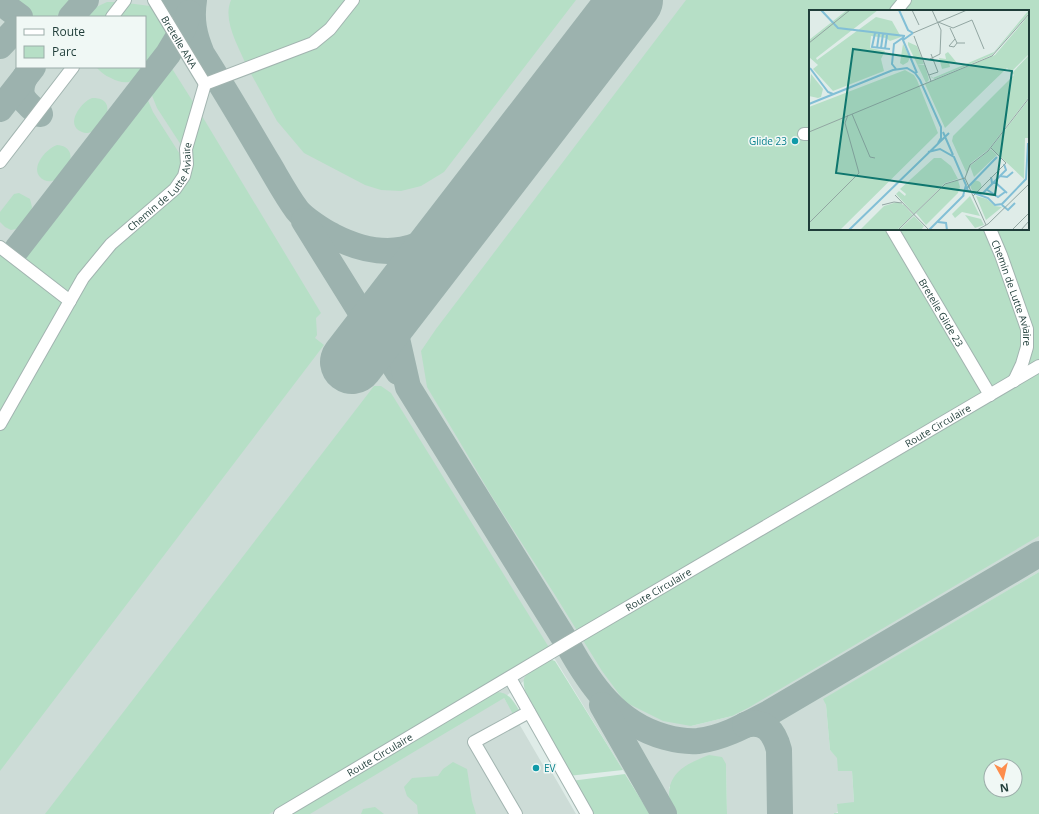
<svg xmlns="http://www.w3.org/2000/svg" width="1039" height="814" font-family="'Open Sans',sans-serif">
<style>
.built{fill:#cddcd7;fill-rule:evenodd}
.green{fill:#b6dfc6;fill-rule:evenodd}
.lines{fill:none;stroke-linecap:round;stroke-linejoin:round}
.taxiway{stroke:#9cb2ae;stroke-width:26}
.runway{stroke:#9cb2ae;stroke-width:64}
.minor-casing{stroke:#a2b4b0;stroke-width:14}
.minor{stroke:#fff;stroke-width:12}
.culture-dot{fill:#0f9aa8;stroke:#f0f8f5;stroke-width:1.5}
.labels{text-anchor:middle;stroke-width:3;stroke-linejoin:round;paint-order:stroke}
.street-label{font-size:10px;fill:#1f3d39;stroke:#f0f8f5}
.culture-label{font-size:10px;fill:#0d838f;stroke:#f0f8f5;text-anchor:end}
.inset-river{fill:none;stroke:#82bfd6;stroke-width:2}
.inset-road{fill:none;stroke:#92a6a2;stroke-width:1}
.view{fill:#0f766e;fill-opacity:0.15;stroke:#0f766e;stroke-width:2}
.inset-edge{fill:none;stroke:#1f3d39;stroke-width:2}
</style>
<rect width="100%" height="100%" fill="#dfece8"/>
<!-- built -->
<path class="built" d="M0,0H1039V572L824,699L826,705L830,750L852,771L854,802L834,814H727L726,764L669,787L670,810L673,814H650L553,656L504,698L543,765L547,764L576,814H0ZM810,11H1028V229H810ZM17,17H145V67H17ZM591,652L732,716L691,726Z"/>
<!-- green -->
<g class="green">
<path d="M8,0H71L56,17H30Z"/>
<path d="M231,0H349L332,23L312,39L247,67C239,47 222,21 231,0Z"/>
<path d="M357,0H576L444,172L421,186L401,191L381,190L365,185L304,153L277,121L250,72L315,45Z"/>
<path d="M686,0H1039V536L748,708L732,716L691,726L663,721L625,702L602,671L555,595L491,495L461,444L427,387L421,351L436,329ZM810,11H1028V229H810Z"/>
<path d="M107,2H116L105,17H84L92,9Z"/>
<path d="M127,3L150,6L166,31L167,37C159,48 142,79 129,82C123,83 116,81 111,78C105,76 100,71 96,67H145V17H116Z"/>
<path d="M171,67L195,105L183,148L157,108L151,93Z"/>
<path d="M92,98C124,97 99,140 82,132C64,125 81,102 92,98Z"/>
<path d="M147,98L153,112L183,159L180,179L68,296L21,260Z"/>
<path d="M199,111L321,313L316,318L317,335L315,338L324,345L0,771V431L81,286L99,262L181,188Z"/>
<path d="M57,145C86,147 62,189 44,180C27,171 45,149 57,145Z"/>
<path d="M19,193L30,199L32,207L30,216L21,228L11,230L5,227L0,222V212L14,194Z"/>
<path d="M0,249L66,300L0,416Z"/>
<path d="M374,386H381L391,393L550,649L269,814H45Z"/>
<path d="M1039,572V814H834V813H838L837,804L854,802L852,771H838L837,758L830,750L826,705L823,699ZM991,766H1015V790H991Z"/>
<path d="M552,660L555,661L623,770L568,776C560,760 519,694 524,679C527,671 544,662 552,660Z"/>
<path d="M495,692C509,691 514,702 521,713L514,716L504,698L310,814H286Z"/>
<path d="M709,755L722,757L726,764L727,814H673C669,808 670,802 669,795C669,771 689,763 709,755Z"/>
<path d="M453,762L467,769L472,801L476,814H418L417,805L407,796L404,787L412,778L438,776L443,769Z"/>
<path d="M625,774L650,814H591L571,781Z"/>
<path d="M375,807L384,814H361L363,809Z"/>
</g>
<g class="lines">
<!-- taxiway -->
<g class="taxiway">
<path d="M170,0C183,5 190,18 193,30"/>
<path d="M194,0C191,20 194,35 202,54C225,90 246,126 268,163C277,178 286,195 297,210C303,218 324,232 333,236C386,263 421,252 464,216"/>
<path d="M0,2L20,17"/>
<path d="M71,17L86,0"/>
<path d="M0,46L17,28"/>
<path d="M25,77C16,96 25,103 40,114"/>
<path d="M0,109L33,67"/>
<path d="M304,221L398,372"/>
<path d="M17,249L168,54L183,29L189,13"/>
<path d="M411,285L400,304L395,318L396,334L408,387L567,643C590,685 617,724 665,737C676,740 686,742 698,741C723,738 746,725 769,713L1039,554"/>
<path d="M602,705L664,814"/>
<path d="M745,725C765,720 774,731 779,750L780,814"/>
</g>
<!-- runway -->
<path class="runway" d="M352,362L631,0"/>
<defs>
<g id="minor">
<path id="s1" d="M154,0L205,84"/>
<path d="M896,11L905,0"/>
<path d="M112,17L125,0"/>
<path d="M804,134H810"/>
<path d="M0,162L73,67"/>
<path id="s2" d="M892,229L990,395"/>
<path id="s3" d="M990,229L1001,255L1027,329V347L1022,364L1014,381"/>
<path d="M0,247L70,301"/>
<path id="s4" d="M0,424L83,278L111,244L175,189L184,176L187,164L186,149L205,84L313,43L330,29L353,0"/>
<path d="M510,678L587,814"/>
<path id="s5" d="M280,814L567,643L1039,366"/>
<path d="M516,814L474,742L529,712"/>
</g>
</defs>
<!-- minor casing -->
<use href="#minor" class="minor-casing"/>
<!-- minor -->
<use href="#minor" class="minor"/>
</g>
<!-- markers -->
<g class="culture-dot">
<circle cx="795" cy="141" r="4"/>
<circle cx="536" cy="768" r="4"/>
</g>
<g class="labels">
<!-- street labels -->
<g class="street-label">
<text dy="4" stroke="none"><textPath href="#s1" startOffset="49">Bretelle ANA</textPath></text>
<text dy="4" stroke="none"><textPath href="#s4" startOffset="291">Chemin de Lutte Aviaire</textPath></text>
<text dy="4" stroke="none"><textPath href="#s3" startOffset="68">Chemin de Lutte Aviaire</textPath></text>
<text dy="4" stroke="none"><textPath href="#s2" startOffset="97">Bretelle Glide 23</textPath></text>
<text dy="4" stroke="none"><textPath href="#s5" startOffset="764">Route Circulaire</textPath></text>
<text dy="4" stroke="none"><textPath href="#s5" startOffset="440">Route Circulaire</textPath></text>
<text dy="4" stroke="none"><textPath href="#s5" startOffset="116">Route Circulaire</textPath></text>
</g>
<!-- culture labels -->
<g class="culture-label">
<text x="787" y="145">Glide 23</text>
<text x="544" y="772" text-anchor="start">EV</text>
</g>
</g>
<!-- overview -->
<g transform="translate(809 10)">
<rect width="220" height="220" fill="#dfece8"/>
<path d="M38,0H69L7,48L8,50L67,7L83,11L92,27L81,31L77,28L62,26L61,38L76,41L72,49L75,61L24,81L4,59L9,55L0,47V30ZM220,0V3L183,45L126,69L123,68L121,65L124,68L185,42ZM220,5V44L202,62L198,58L136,118L116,74L186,45ZM99,32L108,36L115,54H108L116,55L120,70L117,73L99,35ZM94,34L101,47L99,52L94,55L91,53ZM139,42L148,53L140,52L141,57L133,59L130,48L137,49L136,44ZM220,45V87L179,140L162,153L158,164L143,131L144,126L205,65L203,63ZM96,60L105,65L108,70L129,123L31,220H0V97ZM2,64L14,79L12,87L9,88L0,86ZM220,89V128H216L215,169L182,138ZM182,139L188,145L165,167L161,156ZM125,148H132L142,156L149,169L136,173L105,204L87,184L90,181L96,186L97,184L91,179ZM149,170L151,177L149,183L117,215L107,203L135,175ZM161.5 176a5.5 5.5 0 1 1 11 0a5.5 5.5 0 1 1-11 0ZM161,186L171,206L153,202L146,208L143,204ZM167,186L178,189L186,196L193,197L177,210ZM88,192L95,195L104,205L88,220H51L75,196ZM156,205L172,209L175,215L166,218ZM105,206L115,216L112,220H90Z" fill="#b6dfc6"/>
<path class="inset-river" d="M12,0L29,18L96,26M90,0L99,20L104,23M66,23L63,37L81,39M104,23L94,30L108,63M68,38L70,24M72,38L74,24M76,39L78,25M1,58L19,82L24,84M87,59L83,54L85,34L95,27M0,94L84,60L98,58L106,63L111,70L132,117V128L129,133M134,122L144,145M119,142L131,139L145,147L157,175L154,186M191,166L198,167L204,162M182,167L183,173H187L198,183M157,177L159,181L179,188L186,195L193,194L217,169L219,133M158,178L188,147M177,179L189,187L196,182M169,184L174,183L197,160L195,154M193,195L199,200L206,193M129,212L137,213L138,220M40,220L140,123M120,220L155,185"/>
<path class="inset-road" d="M103,0L110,15M129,12L144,18L163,10L175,39M141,18L148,33H156M104,23L158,0M105,26L122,71M146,29L140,36L145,37L148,33M0,33L41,0M121,49L131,44L132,20L123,0M120,65L129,62L122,44M43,104L61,147L66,148M0,122L183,46L220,4M156,168L177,215M86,185L120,220M164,186L197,153L182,138M73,195L85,192L93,193M0,213L50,163L36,113L39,105M89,220L136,174L156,168L161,155L179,141L220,88M168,220L179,214L220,174M203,220L220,203M212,220L220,211"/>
<path class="view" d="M44,39L203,61L186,185L27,163Z"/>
<rect width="220" height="220" class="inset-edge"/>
</g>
<!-- legend -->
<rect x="16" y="16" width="130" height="52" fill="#f0f8f5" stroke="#9cadaa"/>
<rect x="24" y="29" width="20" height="6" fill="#ffffff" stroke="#9cadaa"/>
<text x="52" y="36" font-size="12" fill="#1f3d39">Route</text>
<rect x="24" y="46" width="20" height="12" fill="#b6dfc6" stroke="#9cadaa"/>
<text x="52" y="56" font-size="12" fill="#1f3d39">Parc</text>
<!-- north arrow -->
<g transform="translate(1003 778) rotate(172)"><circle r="19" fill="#f0f8f5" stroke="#9cadaa"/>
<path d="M0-3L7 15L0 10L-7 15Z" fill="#fd8d4c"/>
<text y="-6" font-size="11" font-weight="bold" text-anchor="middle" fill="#1f3d39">N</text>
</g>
</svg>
